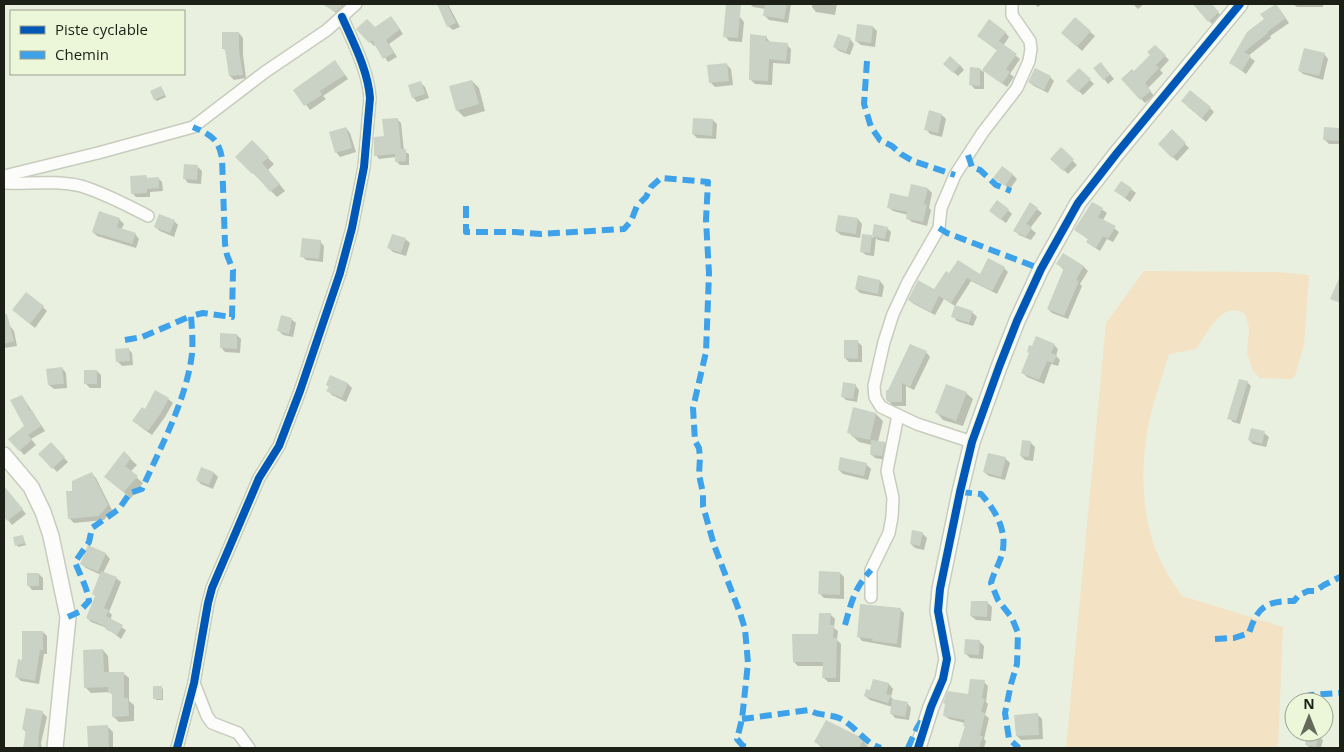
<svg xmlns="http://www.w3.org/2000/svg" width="1344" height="752" font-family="'Open Sans',sans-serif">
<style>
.green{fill:#f3e2c3}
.shadow{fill:#0003}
.building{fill:#cad2c6}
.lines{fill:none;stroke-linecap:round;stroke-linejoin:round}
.minor-casing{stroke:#c7ccbf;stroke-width:14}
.tertiary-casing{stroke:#c7ccbf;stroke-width:18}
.minor{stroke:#fcfdfa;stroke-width:11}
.tertiary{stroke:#fcfdfa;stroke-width:15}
.quiet{stroke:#3da2ea;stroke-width:6;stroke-dasharray:12 6;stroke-linecap:butt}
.cycleway-casing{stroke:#ecf6d9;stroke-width:11}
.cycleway{stroke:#0057b8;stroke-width:8}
</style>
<rect width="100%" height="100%" fill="#eaf0df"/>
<!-- green -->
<path class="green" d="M1144,271L1277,272L1309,275L1304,344L1295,376L1291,379L1260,378L1253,371L1247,353L1249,328L1245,314C1222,299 1207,334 1196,349L1169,354C1162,378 1151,407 1147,432C1140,476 1142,523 1162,564C1167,575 1176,586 1182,596L1283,627L1278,748H1066L1106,323Z"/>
<!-- shadow -->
<g class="shadow">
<path d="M324,4H345L342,8L345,11L340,16Z"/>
<path d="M438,4H448L460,27L453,30L448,26Z"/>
<path d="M750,4H791L788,23L769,20L765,16L766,9L753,7Z"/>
<path d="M812,4H837L835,15L816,12L812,7Z"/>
<path d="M1034,4H1042L1038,7Z"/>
<path d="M1133,4H1144L1138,9Z"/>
<path d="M1193,4H1211L1222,17L1213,25Z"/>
<path d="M1293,4H1323V7H1297Z"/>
<path d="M1279,9L1289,23L1270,36L1271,38L1248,56L1255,61L1246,74L1235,66L1248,33Z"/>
<path d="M740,17L744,22L742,42L729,41L725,36Z"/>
<path d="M1075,19L1095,36L1082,51L1067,37Z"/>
<path d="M395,22L403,34L389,44L397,57L388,62L376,44L374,46L358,29H375Z"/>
<path d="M873,27L877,31L875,47L861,45L856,41Z"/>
<path d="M1005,32L1009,37L1003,46L1020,59L1010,74L1014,77L1007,87L984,70V89H975L971,85L980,69L983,72L998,51L978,36Z"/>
<path d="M239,33L243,38V55L246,78L234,80L230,76L227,52L223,48Z"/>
<path d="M766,37L770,42L787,45L791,49L790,64L773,63L772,85L755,84L750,79Z"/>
<path d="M850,39L854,44L850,55L839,51L834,47Z"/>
<path d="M1155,46L1169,60L1160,70L1163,73L1148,88L1154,96L1145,103L1122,79L1134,72L1151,55Z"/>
<path d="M1324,54L1328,59L1323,80L1303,74L1299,70Z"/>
<path d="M335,61L348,79L323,96L326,99L310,110L295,90Z"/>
<path d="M727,65L731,69L733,85L715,87L710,82Z"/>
<path d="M960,65L964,70L958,76L949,68Z"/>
<path d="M1105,68L1114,79L1108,84L1104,79Z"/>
<path d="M1079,69L1094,84L1083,95L1068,81Z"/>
<path d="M1050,77L1054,81L1048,93L1034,86L1029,82Z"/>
<path d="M472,81L479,88L485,111L464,117L457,110Z"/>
<path d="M420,82L425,87L429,98L417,102L413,97Z"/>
<path d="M163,90L166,97L157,101L155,99Z"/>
<path d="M1187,106L1210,108L1214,112L1206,122Z"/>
<path d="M942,115L946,119L942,137L930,134L926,129Z"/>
<path d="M397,119L401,123L404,151L409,154V165H400L396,161V157L379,159L376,155Z"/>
<path d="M713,120L717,124L716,139L697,138L693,134Z"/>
<path d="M346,128L350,133L356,152L340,157L336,152Z"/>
<path d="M1325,128L1340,129V144H1329L1324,139Z"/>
<path d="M1172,131L1189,148L1177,161L1159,144Z"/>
<path d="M252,142L274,164L268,170L285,191L277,197L237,157Z"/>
<path d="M1061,149L1077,165L1068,174L1052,159Z"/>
<path d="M198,167L202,171L201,184L188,183L184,178Z"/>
<path d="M1012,174L1017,179L1010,189L995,178Z"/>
<path d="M146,176L148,179L158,178L162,182L163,191L150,192V197H136L132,193Z"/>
<path d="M1122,182L1136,193L1130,202L1116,191Z"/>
<path d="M928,189L932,193L929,208L931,210L927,226L912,222L907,218L908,215L893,211L888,207Z"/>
<path d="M1093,203L1107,213L1103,220L1119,232L1113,242L1107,239L1100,251L1092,246L1087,242L1089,240L1075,229Z"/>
<path d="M1031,204L1042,213L1030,228L1036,233L1031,240L1019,235L1015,231Z"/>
<path d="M1008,210L1012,214L1006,223L995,215Z"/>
<path d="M119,219L124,224L121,230L135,234L139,239L136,248L97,236L93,232Z"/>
<path d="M858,219L862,224L860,238L841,235L836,231Z"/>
<path d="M174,221L178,225L174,237L160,231L155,227Z"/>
<path d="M875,226L887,228L891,232L889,242L878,240L876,238L874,256L866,255L861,251L871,236L873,238Z"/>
<path d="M405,239L410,243L406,256L393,252L389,248Z"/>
<path d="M320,241L324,246L323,262L306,260L302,256Z"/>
<path d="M1058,264L1084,267L1088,271L1080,284L1082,286L1068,319L1052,313L1048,309L1064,270Z"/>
<path d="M1004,268L1008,272L997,294L971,281L955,306L944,299L935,315L914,304L909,300L934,291L950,275L981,276Z"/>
<path d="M880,281L884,286L882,297L860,293L856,289Z"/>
<path d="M43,307L47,311L35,328L13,310Z"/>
<path d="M972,312L977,317L973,326L957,321L953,316Z"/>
<path d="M291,319L296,323L293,337L283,335L279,331Z"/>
<path d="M10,326L14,331L17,346L4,348V328Z"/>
<path d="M237,335L241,339L240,353L225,352L221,347Z"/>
<path d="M858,342L862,346V362H849L845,358Z"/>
<path d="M1054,345L1058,349L1056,356L1060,360L1058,366L1051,364L1044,384L1027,377L1023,373Z"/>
<path d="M128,349L132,353L133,365L122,366L118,362Z"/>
<path d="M926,352L930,357L914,390L906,386V406H893L887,399Z"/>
<path d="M62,368L66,373L67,388L54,389L49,385Z"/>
<path d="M97,371L101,375V388H90L85,383Z"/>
<path d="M331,376L348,384L352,388L346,402L332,395L328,391Z"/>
<path d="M1247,382L1251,386L1240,424L1233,422L1229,418Z"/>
<path d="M855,385L859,390L857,402L846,400L842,396Z"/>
<path d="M966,393L973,399L963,426L943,420L937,413Z"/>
<path d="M22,396L45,431L31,439L36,445L24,455L10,439L26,426Z"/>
<path d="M168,399L173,403L165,417L152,435L138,425L146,411Z"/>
<path d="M854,409L876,414L883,421L878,442L885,443L889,447L886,460L875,458L871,454L872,445L859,442L848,432Z"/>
<path d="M1264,433L1269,437L1266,447L1253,444L1249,440Z"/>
<path d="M1030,442L1035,447L1033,461L1025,460L1021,456Z"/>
<path d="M51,444L68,462L57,472L40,454Z"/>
<path d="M124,453L137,465L130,472L143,483L131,498L112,483Z"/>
<path d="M989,454L1006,459L1010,463L1005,480L989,476L984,472Z"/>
<path d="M867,465L871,469L868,480L843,474L839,470Z"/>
<path d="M214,473L218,477L213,489L201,484L197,480Z"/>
<path d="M92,474L96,478L112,510L104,520L74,523L70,519L73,492Z"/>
<path d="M4,494L12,497L26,514L12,525L4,515Z"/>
<path d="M922,533L927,538L924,550L915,548L911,544Z"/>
<path d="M22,536L26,545L18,547L17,545Z"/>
<path d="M89,547L106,554L110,559L103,573L116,578L121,582L109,612L112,615L110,620L126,630L121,639L107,628L91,622L87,618L96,597L101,575L86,568L81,564Z"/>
<path d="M840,573L844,577V599L824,598L820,594Z"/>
<path d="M39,574L43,578V590H32L28,585Z"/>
<path d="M987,602L992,607L991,621L976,620L971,616Z"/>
<path d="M900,609L904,613L901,648L862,641L858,636Z"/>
<path d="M830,614L835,619L834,628L838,631L837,640L841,644L840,682H828L824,678V666H798L794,662L820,635Z"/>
<path d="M43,632L47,636V654H44L39,684L21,681L17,677L24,661Z"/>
<path d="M979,641L984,646L983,659L970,658L966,654Z"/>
<path d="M103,650L108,656L109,673H123L129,678V701L134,705V721L119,722L113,716V696L110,692L91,693L85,687Z"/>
<path d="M874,680L889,684L893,689L891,697L895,701L907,703L911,708L909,720L895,718L891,713L892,707L870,700L865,696L871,691Z"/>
<path d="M984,682L988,686L986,702L988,704L985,715L989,718L984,739L986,741L984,748H960L966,727L965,723L949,719L944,715Z"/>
<path d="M161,687L163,689V700H156L155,698Z"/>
<path d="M42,712L47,717L41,743L42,748H24L26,732L23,729Z"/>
<path d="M1038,715L1042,719L1043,739L1021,740L1017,736Z"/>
<path d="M107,726L113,732V748H89L88,727Z"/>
<path d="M1318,736L1323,740L1321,748H1310L1306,744Z"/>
<path d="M863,741L869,748H822L816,742Z"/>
</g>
<!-- building -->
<g class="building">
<path d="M322,4H338L342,6L335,12Z"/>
<path d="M437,4H447L456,23L447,27Z"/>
<path d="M726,4H741L738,38L723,37Z"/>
<path d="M765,4H787L784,19L763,16Z"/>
<path d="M1193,4H1212L1219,12L1208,22Z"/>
<path d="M1276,4L1286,18L1267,32L1268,33L1244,52L1251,56L1242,71L1229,63L1247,32L1264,19L1260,14Z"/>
<path d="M391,16L400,29L386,40L394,53L383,59L372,40L369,43L356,29L367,19L375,27Z"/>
<path d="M1075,17L1091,31L1077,47L1061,33Z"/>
<path d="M989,19L1006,32L999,41L1017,54L1006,69L1010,72L1002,84L982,70L997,50L977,36Z"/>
<path d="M857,24L873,26L871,43L855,41Z"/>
<path d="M222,32H239V50L243,75L229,76L225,49H222Z"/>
<path d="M750,34L767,36L766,41L788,43L786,61L769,59L768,81L749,80Z"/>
<path d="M838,34L851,38L846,52L833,47Z"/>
<path d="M1155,45L1166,55L1156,65L1159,68L1145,83L1151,91L1140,100L1121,79L1132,69L1134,71L1150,55L1147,52Z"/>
<path d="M1304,48L1325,53L1319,76L1298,71Z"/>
<path d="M950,56L960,65L953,73L943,64Z"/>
<path d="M335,60L345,75L320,91L322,95L304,106L293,90Z"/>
<path d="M1101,62L1110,75L1103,80L1093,68Z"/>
<path d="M727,63L729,81L709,83L707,65Z"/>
<path d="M970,67L980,68V86L969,85Z"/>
<path d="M1035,68L1051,76L1044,90L1028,82Z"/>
<path d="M1079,68L1091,79L1078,92L1066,81Z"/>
<path d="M472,80L479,104L456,111L449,86Z"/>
<path d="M421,81L425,94L412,98L408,85Z"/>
<path d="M161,86L165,95L154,100L150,91Z"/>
<path d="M1190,90L1211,107L1202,118L1181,101Z"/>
<path d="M929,110L942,114L938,133L924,130Z"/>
<path d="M398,118L401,149H406V161L395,162V154L374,156V137L384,136L382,119Z"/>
<path d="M693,118L713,119L712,136L692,134Z"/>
<path d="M346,127L352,148L335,153L329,132Z"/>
<path d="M1324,127L1339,128V141L1323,140Z"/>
<path d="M1172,129L1186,143L1172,158L1158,144Z"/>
<path d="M252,140L269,157L262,163L280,184L270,192L253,172L252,174L235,157Z"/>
<path d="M1061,147L1074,159L1063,171L1050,159Z"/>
<path d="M184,164L198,165L197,180L183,179Z"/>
<path d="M1002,166L1013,174L1005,186L993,178Z"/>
<path d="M146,175L147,178L159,177V188L147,189V193L131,194L130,176Z"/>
<path d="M1121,181L1132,188L1125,198L1114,191Z"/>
<path d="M911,184L928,188L924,204L927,205L923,222L906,219L907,212L887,208L890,193L908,197Z"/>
<path d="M997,200L1009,209L1001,220L989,211Z"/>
<path d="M1030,202L1038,208L1026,224L1032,227L1026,237L1013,231Z"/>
<path d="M1092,202L1103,208L1098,217L1116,226L1108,239L1103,236L1096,248L1086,242L1088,239L1074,230Z"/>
<path d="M99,211L120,218L117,227L136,233L132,244L92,232Z"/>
<path d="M159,214L175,220L170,233L154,227Z"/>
<path d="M838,215L858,218L856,234L835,231Z"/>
<path d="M874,224L888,227L885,239L872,236Z"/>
<path d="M392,234L406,238L401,253L387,248Z"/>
<path d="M862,234L872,235L870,253L860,252Z"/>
<path d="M302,238L321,240L319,259L300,257Z"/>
<path d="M1063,253L1084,266L1076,280L1079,281L1064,316L1047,309L1064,268L1056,264Z"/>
<path d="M988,258L1005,267L992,291L967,278L951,303L939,296L931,312L908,300L918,280L934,289L946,271L949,273L958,260L980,274Z"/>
<path d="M858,275L880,280L878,294L855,289Z"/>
<path d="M1340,276V303L1330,299Z"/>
<path d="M26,292L44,306L30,324L12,310Z"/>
<path d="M955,305L973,311L969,323L951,317Z"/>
<path d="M4,314H7L14,341L4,344Z"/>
<path d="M281,315L292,318L289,334L277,331Z"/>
<path d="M220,333L237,334V349L220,348Z"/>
<path d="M1036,336L1055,344L1051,353L1057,355L1053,363L1047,361L1039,380L1021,373L1029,353L1027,352L1029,345L1032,346Z"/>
<path d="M844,340H858V359L844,358Z"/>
<path d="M910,344L927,351L910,387L902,383V402H888L886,400V390H888Z"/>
<path d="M129,348L130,361L116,362L115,349Z"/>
<path d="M62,367L64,384L48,385L46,369Z"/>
<rect x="84" y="370" width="13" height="14"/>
<path d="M330,375L348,383L342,398L326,391L329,387L326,385Z"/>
<path d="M1239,379L1248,381L1236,421L1227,419Z"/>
<path d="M843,382L856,384L853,399L841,397Z"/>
<path d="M946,384L967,392L956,421L935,413Z"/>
<path d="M155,390L169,398L161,413L148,431L132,421L142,407L145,409Z"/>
<path d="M22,395L30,411L32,410L41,426L28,435L32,440L19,451L8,439L24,426L10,400Z"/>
<path d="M853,407L876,413L870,440L851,436V434L847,433Z"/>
<path d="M1251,428L1265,431L1262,444L1248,440Z"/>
<path d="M871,440L885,442L882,456L870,455Z"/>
<path d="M1022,440L1031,441L1029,457L1020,456Z"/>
<path d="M51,442L65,457L52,469L38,454Z"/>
<path d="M124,451L131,458L125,466L138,476L124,492L104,477Z"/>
<path d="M988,453L1006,457L1001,477L983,472Z"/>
<path d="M840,457L867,463L864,476L838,470Z"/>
<path d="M201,467L214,472L209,485L196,480Z"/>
<path d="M92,472L108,505L99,516L68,519L66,491H72V481Z"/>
<path d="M4,486L23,509L7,521L4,517Z"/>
<path d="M912,530L923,532L920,546L910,544Z"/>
<path d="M23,535L25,543L15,546L13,537Z"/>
<path d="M88,545L106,553L98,572L80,564Z"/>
<path d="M101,571L117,577L104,608L109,610L106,616L123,625L117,635L105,629L107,627L86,618L95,596L92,594Z"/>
<path d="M819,571L840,572V595L818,594Z"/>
<rect x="27" y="573" width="12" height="13"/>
<path d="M971,601H988L987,617L970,616Z"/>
<path d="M860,604L901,608L897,644L872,641L873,639L857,637Z"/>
<path d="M819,613H831L830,625H834L833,638H837L836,678H822L823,662H793L792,634H818Z"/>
<path d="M22,631H43V650H40L35,681L15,677L18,659L22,660Z"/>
<path d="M965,639L980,640L979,655L964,654Z"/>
<path d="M103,649L104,672H124V698H128L129,716L112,717V693H108V687L84,688L83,650Z"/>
<path d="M873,679L889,683L886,694L891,695L888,703L864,696L866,689L870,690Z"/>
<path d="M970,679L985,680L982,698L985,699L981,712L985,713L980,736H983L979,748H958L965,726H963L965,720L943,716L945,704L943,703L948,691L968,694Z"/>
<rect x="153" y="686" width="9" height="13"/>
<path d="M892,699L908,702L905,717L890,714Z"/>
<path d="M26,708L43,711L38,739H39L38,748H23L26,730L22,729Z"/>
<path d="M1038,713L1039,735L1016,736L1014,715Z"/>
<path d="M826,720L864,739L859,748H826L814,742Z"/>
<path d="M108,725L109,748H88L87,726Z"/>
<path d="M1307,732L1319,735L1316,747L1305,745Z"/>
</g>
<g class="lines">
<defs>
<g id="minor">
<path d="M4,176L98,153L193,127L265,72L327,30L356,4"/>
<path d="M4,183C29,184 56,180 81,186C104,193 127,205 148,216"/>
<path d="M972,442L917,424L881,407L875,397L874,386L884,342L893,314L908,282L939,228L941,208L955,175L983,132L1017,88L1029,61L1031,49L1030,41L1012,15V4"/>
<path d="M871,597V570L889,533L892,517L893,498L887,471L898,415"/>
<path d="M194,683L207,716L212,723L238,733L249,748"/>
<path d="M177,748L194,683L208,603L212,588L259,478L279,446L300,391L340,273L352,228L364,167L370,98C368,70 353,42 342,17"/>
</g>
<g id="tertiary">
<path d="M4,455L31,487L43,512L51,536L68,617L55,748"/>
<path d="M918,748L931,707L943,679L947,659L938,611L940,589L960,492L972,442L999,367L1017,321L1041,269L1078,203L1117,153L1240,4"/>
</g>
</defs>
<!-- minor casing -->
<use href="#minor" class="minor-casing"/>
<!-- tertiary casing -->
<use href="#tertiary" class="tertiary-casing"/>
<!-- minor -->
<use href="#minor" class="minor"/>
<!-- tertiary -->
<use href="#tertiary" class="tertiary"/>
<!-- quiet -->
<g class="quiet">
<path d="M867,61L864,104L871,127L880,140L892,146L901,154L913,161L955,175"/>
<path d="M968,155L972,167L980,170L996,185L1011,191"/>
<path d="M466,206V232H515L541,234L624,229L631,221L637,206L646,197L651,187L661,178L708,182L706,220L709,273L706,352L693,408L695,441L699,448L700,457L699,475L703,493V506L714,545L740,613L745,629L748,663L742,719L737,739L743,746L750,748"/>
<path d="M939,228L947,233L1041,269"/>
<path d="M125,340L142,337L191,316"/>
<path d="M960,492L981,494C997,512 1010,535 1000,560C997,568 993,575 991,583L998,600L1012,618L1018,633L1017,664L1011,684L1005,713L1009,739L1019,748"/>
<path d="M68,617L79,612L89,601C87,587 80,575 75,562L89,542L92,528L119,509L130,493L142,489C161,446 186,401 192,354C193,342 192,328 191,316L203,313L232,317L233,270L227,255L225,244L222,158C218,138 211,135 193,127"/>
<path d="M845,625C852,600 854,589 871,570"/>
<path d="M1215,639L1234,638L1249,633C1258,606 1266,601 1294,601L1299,595L1308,591H1315L1324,585L1340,577"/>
<path d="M1308,702V698L1310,695L1340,693"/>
<path d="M742,719L809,710C818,716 830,714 839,718C855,725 865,744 881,748"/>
<path d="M908,748L917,728L923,719"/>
</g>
<defs>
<g id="cycleway">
<path d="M177,748L194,683L208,603L212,588L259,478L279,446L300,391L340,273L352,228L364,167L370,98C368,70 353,42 342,17"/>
<path d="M918,748L931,707L943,679L947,659L938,611L940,589L960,492L972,442L999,367L1017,321L1041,269L1078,203L1117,153L1240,4"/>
</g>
</defs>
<!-- cycleway casing -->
<use href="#cycleway" class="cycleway-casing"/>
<!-- cycleway -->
<use href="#cycleway" class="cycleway"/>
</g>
<!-- border -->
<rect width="1344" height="752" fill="none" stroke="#1d2016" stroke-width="10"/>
<!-- legend -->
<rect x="10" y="10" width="175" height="65" fill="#ecf6d9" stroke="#99a08b"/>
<rect x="20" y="26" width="25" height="8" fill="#0057b8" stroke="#99a08b"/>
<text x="55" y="35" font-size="15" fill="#1d2016">Piste cyclable</text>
<rect x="20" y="51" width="25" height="8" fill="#3da2ea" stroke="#99a08b"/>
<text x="55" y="60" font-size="15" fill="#1d2016">Chemin</text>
<!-- north arrow -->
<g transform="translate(1309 717)"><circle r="24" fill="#ecf6d9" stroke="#99a08b"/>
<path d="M0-4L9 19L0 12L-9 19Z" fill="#65695c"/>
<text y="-8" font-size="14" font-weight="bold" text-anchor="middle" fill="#1d2016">N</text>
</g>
</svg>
